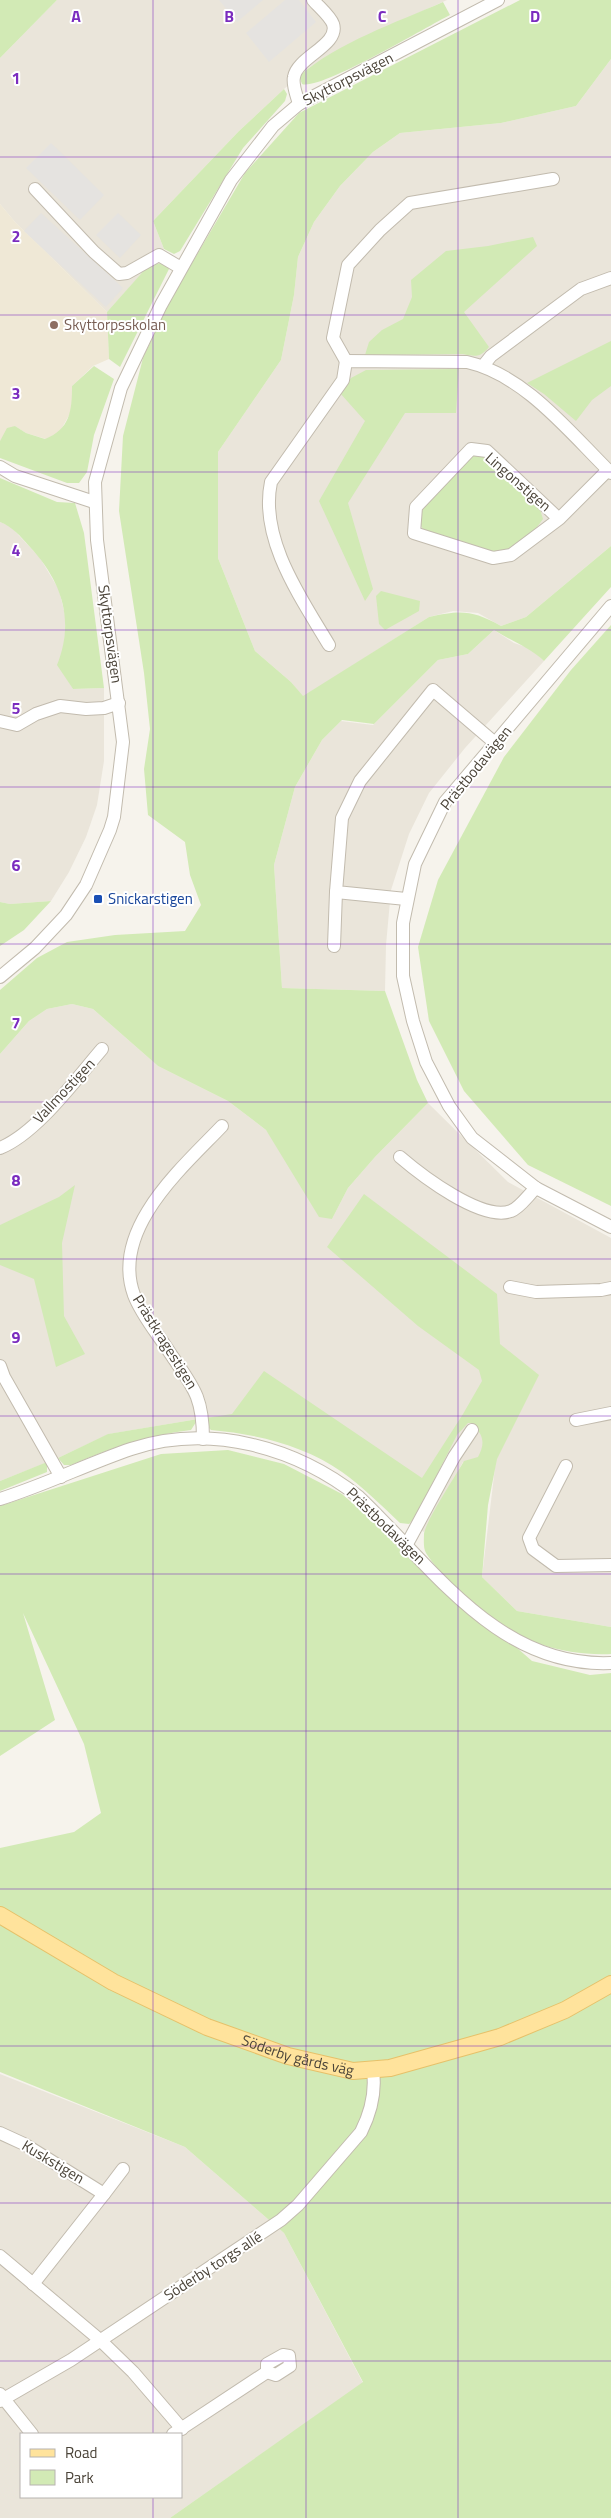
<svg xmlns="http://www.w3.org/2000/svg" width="611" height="2518" font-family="'Titillium Web',sans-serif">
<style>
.residential{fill:#eae5da;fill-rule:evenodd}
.education{fill:#efe8d6}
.green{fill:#d2eab5}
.parking{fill:#e5e3e0}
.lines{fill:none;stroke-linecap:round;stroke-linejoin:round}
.minor-casing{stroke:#c2bbae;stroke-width:14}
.major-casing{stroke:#e6c16a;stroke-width:18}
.minor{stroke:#fff;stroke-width:12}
.major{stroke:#ffe39c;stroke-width:16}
.grid{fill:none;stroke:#7b2cbf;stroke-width:1;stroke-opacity:0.55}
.education-dot{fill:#8d6e63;stroke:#fff;stroke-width:2}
.transit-dot{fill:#1a4fb4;stroke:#fff;stroke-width:2}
.labels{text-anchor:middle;stroke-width:4;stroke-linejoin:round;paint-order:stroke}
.street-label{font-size:15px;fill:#4b4439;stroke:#fff}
.education-label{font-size:15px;fill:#785e54;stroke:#fff;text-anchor:start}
.transit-label{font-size:15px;fill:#164399;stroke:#fff;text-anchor:start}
.grid-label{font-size:16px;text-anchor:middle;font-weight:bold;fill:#7b2cbf;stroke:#fff;stroke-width:4;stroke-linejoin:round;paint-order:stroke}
</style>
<rect width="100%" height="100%" fill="#f6f3ec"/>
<!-- residential -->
<g class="residential">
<path d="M57,0H447L354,42L310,67L284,89L239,131L153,221L164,249L107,312L15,222L0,204V58Z"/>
<path d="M611,59V546L526,617L501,626L478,613L453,611L429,617L303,697L291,682L255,651L218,558V452L281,360L294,295L298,257L314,222L340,186L373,152L400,133L501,123L576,106Z"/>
<path d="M0,522L10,526L40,558L59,590L66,619L64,647L58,665L73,689L104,688V761L97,805L86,837L69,872L51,901L10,904L0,902Z"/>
<path d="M494,630L514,643L532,649L544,661L465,748L429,793L409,834L391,890L386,945L385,991L282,988L274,865L295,787L322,740L341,721L373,725L438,660L468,654Z"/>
<path d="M72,1004L93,1009L158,1066L228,1101L266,1130L332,1219L348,1188L375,1157L428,1103L508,1182L611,1238V1627L517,1611L482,1577L496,1459L463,1462L424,1532L393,1514L322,1453L198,1419L109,1434L58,1458L0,1481V1054L29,1021L47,1009Z"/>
<path d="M0,2074L185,2147L284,2233L363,2383L170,2518H0ZM21,2434H181V2497H21Z"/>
</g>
<!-- education -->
<path class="education" d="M0,204L15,222L107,312L109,359L93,366L72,386V410L59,433L46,439L26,433L15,426L0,441Z"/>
<!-- green -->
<g class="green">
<path d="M0,0H57L0,58Z"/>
<path d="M520,0H611V59L576,106L501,123L400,133L373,152L340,186L314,222L298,257L294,295L281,360L218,452V558L255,651L291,682L303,696L429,617C461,610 472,610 501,626L526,617L611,546V587L544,661C529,647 511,641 494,630L468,654L438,660L374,724L342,720L322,740L295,787L274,865L282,988L385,991L417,1080L428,1103L375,1157L348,1188L332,1219L319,1217L266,1130L228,1101L158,1066L93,1009L72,1004L47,1009L29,1021L0,1054V990L37,958L67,942L115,935L185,931L201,905L190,875L185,842L148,815L144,769L150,729L144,673L119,511L123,436L143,358L169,302L245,173L299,113Z"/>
<path d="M443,2L450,15C426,27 320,91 302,84L299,76C339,42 395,23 443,2Z"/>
<path d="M284,89L287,94L285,101L243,148L180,251L174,254L164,249L153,221L239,131Z"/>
<path d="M533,237L537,246L464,312L489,347C481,357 476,357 463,354L365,355L369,342L382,330L403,319L412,297L411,280L446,251L488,246Z"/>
<path d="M165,262L169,269L120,367L109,359L107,312L148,266Z"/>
<path d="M611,341V386L592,400L576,421L544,394L527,383Z"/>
<path d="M94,366L114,379L94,435L87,472L79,483H67L0,458V441L7,428L15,426L26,433L45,439C70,429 72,411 72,386Z"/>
<path d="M459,369L456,413H405L348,503L373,589L365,601L319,501L365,421L340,393L351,378L366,370Z"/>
<path d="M477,453L489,459L539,506L543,519C535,531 521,545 508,551C499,556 429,537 423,529C418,522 421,513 424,506L468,458Z"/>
<path d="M0,478L57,502L75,503L84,533L104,688L73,689L57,665C75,620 62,581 29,546C20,536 13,527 0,522Z"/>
<path d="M381,591L420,601L419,611L385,630L379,624L376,596Z"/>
<path d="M611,625V1206L528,1165L464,1091L429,1021L418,947L438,880L504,757L571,670Z"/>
<path d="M51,901L24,930L0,946V902L10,904Z"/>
<path d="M75,1185L62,1243L64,1316L85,1354L56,1367L34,1279L0,1265V1225L59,1197Z"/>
<path d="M364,1194L497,1294L500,1344L539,1375L497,1459L488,1505L482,1577L517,1611L611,1627V1654C587,1655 563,1652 540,1644C505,1632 445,1584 426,1553C423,1548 424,1539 424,1534C425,1522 456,1475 464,1461L478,1457C486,1442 483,1434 471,1423H468L457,1435L416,1516L409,1524L400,1523C381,1505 363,1487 342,1472C304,1445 256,1434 211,1430L206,1425V1418L232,1414L264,1371L422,1478L463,1414L482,1381L479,1370L418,1326L327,1247Z"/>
<path d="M198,1419L191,1430C148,1435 111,1448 71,1465H64L58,1458L108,1434Z"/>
<path d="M228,1450L284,1464L342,1494L532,1661L590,1675L611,1673V2518H170L363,2382L284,2233L185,2147L0,2072V1848L74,1832L101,1813L84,1744L23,1613L55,1720L0,1756V1506L161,1454Z"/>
<path d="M47,1462V1472L0,1491V1481Z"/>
</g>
<!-- parking -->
<g class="parking">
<path d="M219,0H263L237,22Z"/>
<path d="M285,0H299L316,22L269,62L246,33Z"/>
<path d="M51,143L104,195L80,220L26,168Z"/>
<path d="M41,213L123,288L106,307L24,231Z"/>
<path d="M118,213L141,235L120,258L96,235Z"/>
</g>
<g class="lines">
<defs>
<g id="minor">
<path d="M299,104C297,96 292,85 294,77C297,57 340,45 333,24C330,16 319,7 313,0"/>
<path d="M35,189L94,252L119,274L127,273L159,255L181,268"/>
<path d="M346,361L333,338L348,265L380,230L410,203L553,179"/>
<path d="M483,366L491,356L581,289L611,278"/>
<path d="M0,467L15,476L94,502"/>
<path d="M559,519L511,555L493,558L414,533L416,507L471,449L487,451L559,519L608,470"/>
<path d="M611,606L445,802L415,864L403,923V976L413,1021L426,1062L449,1106L472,1138L536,1188L611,1227"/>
<path d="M329,645C301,598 259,539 271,482L343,380L346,361L467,362C525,375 570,433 611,473"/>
<path d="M0,721L17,725L36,714L60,706L86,709L104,708L119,703"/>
<path d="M406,899L336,892L342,818L360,781L433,690L495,743"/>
<path d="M334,946L336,892"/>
<path d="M0,977L35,948L66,915L86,885L110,830L114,817L123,742L97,540L95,482L121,388L161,305L231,180L273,126L299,104L498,0"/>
<path d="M0,1148C37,1133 76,1079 102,1049"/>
<path d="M400,1157C421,1175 482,1222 511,1211C520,1208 529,1194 536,1188"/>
<path d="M510,1287L536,1292L601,1290L611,1288"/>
<path d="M0,1366L4,1377L61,1477"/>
<path d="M576,1420L611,1413"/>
<path d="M203,1439C203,1396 193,1387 170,1353C158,1334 142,1316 134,1295C110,1229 183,1167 222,1126"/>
<path d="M566,1466L529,1538L533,1549L556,1566L611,1565"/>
<path d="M0,1499C45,1485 87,1464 131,1449C210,1423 296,1447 359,1497C432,1566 498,1668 611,1663"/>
<path d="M407,1544L454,1457L472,1430"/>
<path d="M0,2133L24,2144L104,2194L33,2284"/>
<path d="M104,2194L123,2169"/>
<path d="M0,2256L100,2340L133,2372L182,2429"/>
<path d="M283,2355L289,2356L290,2366L276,2375L267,2372V2364Z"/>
<path d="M0,2394L32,2434"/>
<path d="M0,2401L71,2360L281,2220L298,2205L361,2132C371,2112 376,2093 373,2071"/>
<path d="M173,2434L267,2372"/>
</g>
<g id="major">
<path id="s1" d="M0,1915L113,1982L207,2027L288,2056L353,2071L390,2068L500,2037L565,2010L611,1984"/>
</g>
</defs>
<!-- minor casing -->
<use href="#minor" class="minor-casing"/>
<!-- major casing -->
<use href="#major" class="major-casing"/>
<!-- minor -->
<use href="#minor" class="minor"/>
<!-- major -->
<use href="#major" class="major"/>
</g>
<!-- grid -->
<path class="grid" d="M153,0V2434M306,0V2518M458,0V2518M0,157H611M0,315H611M0,472H611M0,630H611M0,787H611M0,944H611M0,1102H611M0,1259H611M0,1416H611M0,1574H611M0,1731H611M0,1889H611M0,2046H611M0,2203H611M0,2361H611M153,2497V2518"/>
<!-- markers -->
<circle class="education-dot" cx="54" cy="325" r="5"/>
<rect class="transit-dot" x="93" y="894" width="10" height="10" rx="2.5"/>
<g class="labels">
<!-- street labels -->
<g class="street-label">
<text transform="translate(348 79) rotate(-27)" y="5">Skyttorpsvägen</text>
<text transform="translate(518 482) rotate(41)" y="5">Lingonstigen</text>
<text transform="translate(110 634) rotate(82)" y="5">Skyttorpsvägen</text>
<text transform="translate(476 768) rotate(-51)" y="5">Prästbodavägen</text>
<text transform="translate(64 1091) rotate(-47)" y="5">Vallmostigen</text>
<text transform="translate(165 1342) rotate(58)" y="5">Prästkragestigen</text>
<text transform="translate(386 1526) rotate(44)" y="5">Prästbodavägen</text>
<text dy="5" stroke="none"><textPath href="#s1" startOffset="331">Söderby gårds väg</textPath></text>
<text transform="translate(53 2162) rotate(31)" y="5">Kuskstigen</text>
<text transform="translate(213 2266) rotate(-33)" y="5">Söderby torgs allé</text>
</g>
<!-- education labels -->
<g class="education-label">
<text x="64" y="330">Skyttorpsskolan</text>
</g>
<!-- transit labels -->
<g class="transit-label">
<text x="108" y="904">Snickarstigen</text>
</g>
</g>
<g class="grid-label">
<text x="76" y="22">A</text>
<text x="229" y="22">B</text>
<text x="382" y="22">C</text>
<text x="535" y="22">D</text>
<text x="16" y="84">1</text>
<text x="16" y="242">2</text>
<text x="16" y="399">3</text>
<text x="16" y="556">4</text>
<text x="16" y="714">5</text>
<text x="16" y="871">6</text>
<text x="16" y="1029">7</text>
<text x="16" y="1186">8</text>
<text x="16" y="1343">9</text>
</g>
<!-- legend -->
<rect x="20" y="2433" width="162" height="65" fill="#ffffff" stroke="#b7b4b0"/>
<rect x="30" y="2449" width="25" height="8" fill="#ffe39c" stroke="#b7b4b0"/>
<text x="65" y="2458" font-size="15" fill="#4b4439">Road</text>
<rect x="30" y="2470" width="25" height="15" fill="#d2eab5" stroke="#b7b4b0"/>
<text x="65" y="2483" font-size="15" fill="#4b4439">Park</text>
</svg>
